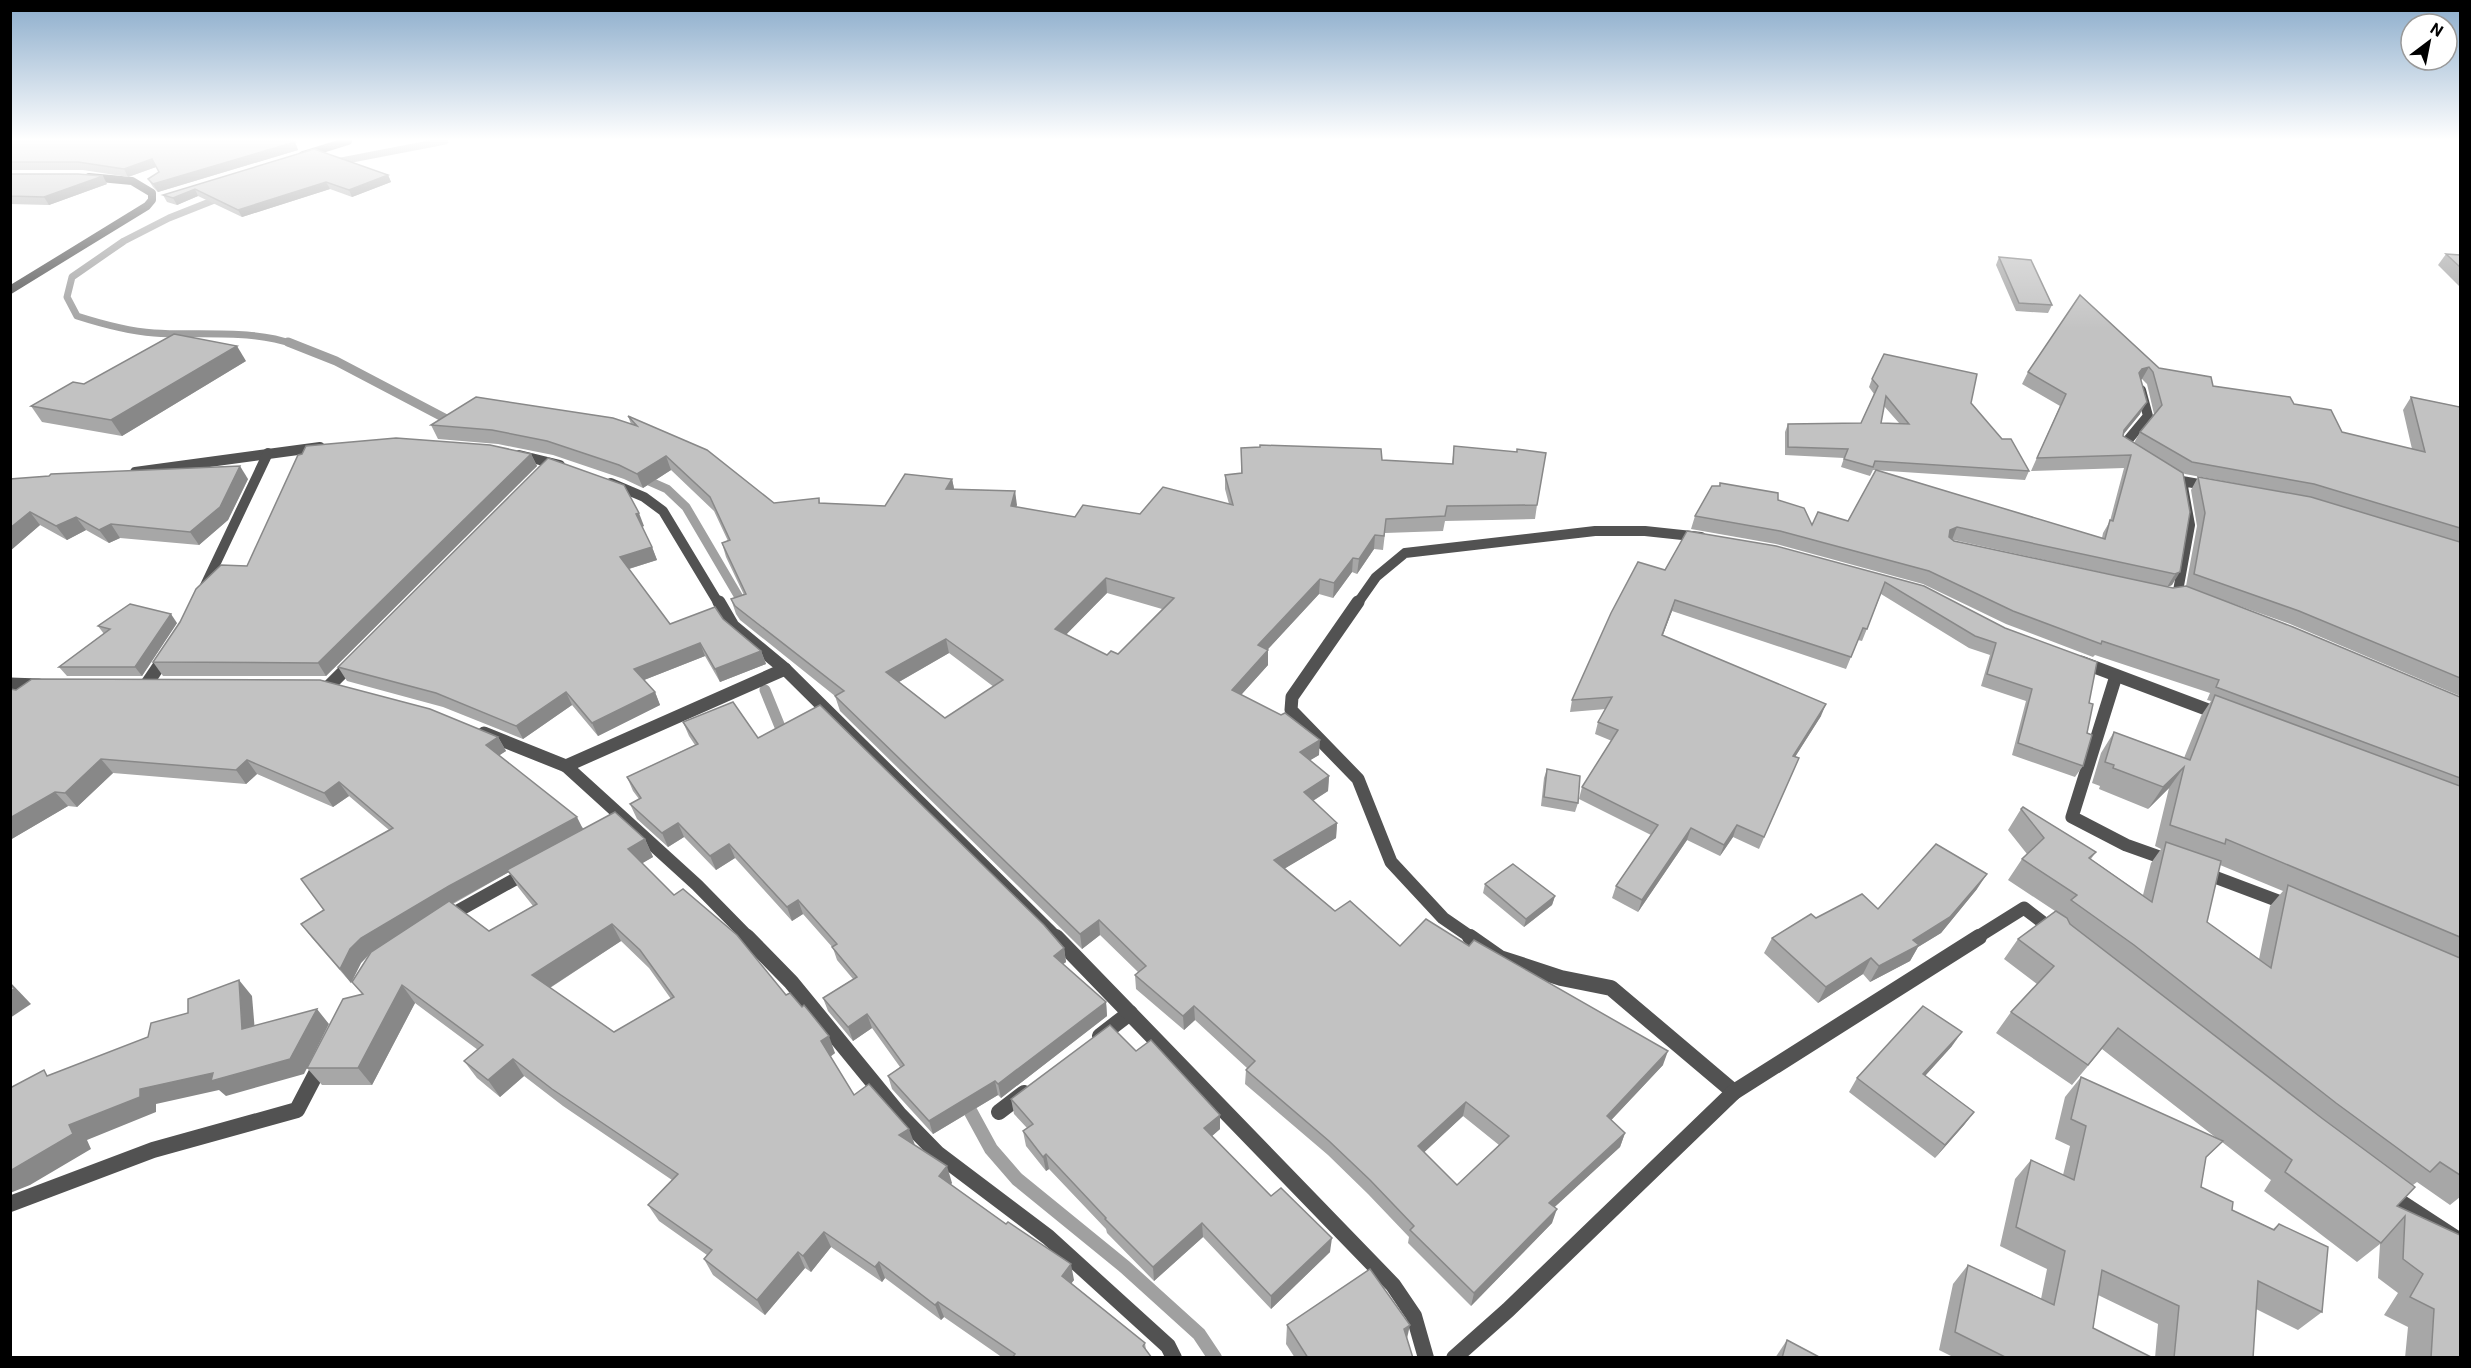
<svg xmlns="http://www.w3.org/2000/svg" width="2471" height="1368" font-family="Roboto,sans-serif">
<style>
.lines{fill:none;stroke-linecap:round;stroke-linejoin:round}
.stream-far3{stroke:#a0a0a0;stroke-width:7}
.stream-far2{stroke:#a0a0a0;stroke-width:9}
.stream-far1{stroke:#a0a0a0;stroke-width:11}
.stream{stroke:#a0a0a0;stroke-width:14}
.lane-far2{stroke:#525252;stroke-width:10}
.lane-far1{stroke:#525252;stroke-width:13}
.lane{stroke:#525252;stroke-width:16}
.street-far3{stroke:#525252;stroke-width:8}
.street-far2{stroke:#525252;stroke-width:10}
.street-far1{stroke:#525252;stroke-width:13}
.street{stroke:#525252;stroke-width:16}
.wall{fill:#a7a7a7;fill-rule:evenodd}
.shaded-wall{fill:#888}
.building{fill:#c2c2c2;stroke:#888;stroke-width:1.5;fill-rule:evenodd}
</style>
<rect width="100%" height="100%" fill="#fff"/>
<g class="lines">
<!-- stream-far3 -->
<g class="stream-far3">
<path d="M331,163L445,141"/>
<path d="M222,197L169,218L124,241L72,277L67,297L77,316C102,324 127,331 154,333C195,336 254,329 292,344"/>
</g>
<!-- stream-far2 -->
<g class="stream-far2">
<path d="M288,342L336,361L454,423"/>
<path d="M642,478L667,489L686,507L743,604"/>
</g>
<!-- stream-far1 -->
<g class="stream-far1">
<path d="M742,602L745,607"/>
<path d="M765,690L785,739"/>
</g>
<!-- stream -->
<path class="stream" d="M966,1098L967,1105L991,1149L1017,1179L1125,1267L1199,1334L1215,1358"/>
<!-- lane-far2 -->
<path class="lane-far2" d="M2129,449L2123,446L2148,416L2141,390"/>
<!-- lane-far1 -->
<g class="lane-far1">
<path d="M2116,676L2072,817L2126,845L2171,861"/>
<path d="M2204,873L2289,905"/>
<path d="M447,917L526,873"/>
</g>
<!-- lane -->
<g class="lane">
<path d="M1100,1036L1130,1013"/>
<path d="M999,1112L1024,1093"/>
<path d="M10,1204L153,1150L297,1110L321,1064"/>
</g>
<!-- street-far3 -->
<g class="street-far3">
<path d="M303,155L348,141"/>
<path d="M10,290L147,206L152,200V193L132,181L89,177"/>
</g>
<!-- street-far2 -->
<g class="street-far2">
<path d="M519,455L560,465"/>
<path d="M135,472L320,447"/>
<path d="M611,483L644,497L663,511L719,604"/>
<path d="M203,590L268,453"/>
<path d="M2189,595L2178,591L2190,525L2182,481L2210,486"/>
<path d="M1357,604L1376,577L1405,553L1595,531H1645L1701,537"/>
</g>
<!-- street-far1 -->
<g class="street-far1">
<path d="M719,602L733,626L785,669L1057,938"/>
<path d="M1358,602L1292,697L1291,710L1358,779L1391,862L1443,918L1472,938"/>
<path d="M2081,662L2219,714"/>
<path d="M10,684L39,685"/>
<path d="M146,685L165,657"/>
<path d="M330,685L352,663"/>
<path d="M484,733L566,766L697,885L749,938"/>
<path d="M566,766L785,669"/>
<path d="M1976,938L2024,908L2054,931"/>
</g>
<!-- street -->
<g class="street">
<path d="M747,937L791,982L899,1114L938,1154L1048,1237L1168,1346L1174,1358"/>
<path d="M1056,937L1393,1285L1414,1316L1426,1358"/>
<path d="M1470,937L1500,958L1561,978L1611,988L1734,1092"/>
<path d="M2388,1194L2460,1241"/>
<path d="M1454,1358L1508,1310L1734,1092L1979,937"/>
</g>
</g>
<!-- wall -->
<g class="wall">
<path d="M10,141L295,142L298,150L158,192L153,187L148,179L159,172L156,167L128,177L83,170H10Z"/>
<path d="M314,149L388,175L391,182L352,197L330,189L242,217L198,196L177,205L167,202L163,195Z"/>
<path d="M10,174L107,184L49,205L10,204Z"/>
<path d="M2446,254L2460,255V287L2438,265Z"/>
<path d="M1999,257L2052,305L2048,313L2016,311L1996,265Z"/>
<path d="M2080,295L2159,368L2213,386L2294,404L2342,432L2412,449L2403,410L2411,397L2460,407V696L2290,624L2217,598L2460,697V1197L2450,1205L2417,1182L2413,1185L2397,1206L2460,1235V1358H2405L2408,1327L2384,1315L2398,1293L2378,1278L2380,1244L2357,1262L2264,1191L2271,1180L2222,1142L2206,1158L2201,1187L2232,1210L2273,1229L2279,1224L2322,1312L2298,1330L2256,1309L2253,1358H2155L2158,1324L2098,1295L2093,1328L2153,1358H1955L1939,1350L1953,1284L1968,1265L2041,1299L2047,1269L2000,1246L2015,1179L2031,1160L2063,1175L2070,1146L2055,1139L2065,1097L2081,1077L2219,1140L2102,1049L2072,1085L1996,1033L2011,1012L2037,984L2004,959L2018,939L2055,911L2008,880L2022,859L2027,854L2008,830L2021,809L2096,852L2091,859L2143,895L2151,863L2161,849L2155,846L2169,788L2148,809L2099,789L2100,786L2092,783L2101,753L2114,732L2184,758L2201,716L2211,701L2207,700L2210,693L2095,655L2093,657L2006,624L1923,584L1776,544L1691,529L1695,516L1719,486L1720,483L1778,500L1812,525L1848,521L1876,470L2102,538L2103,533L2110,521L2124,468L2031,471L2060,406L2022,384L2028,372ZM2142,379L2147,384L2154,414L2140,432L2134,443L2123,436V435L2140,414L2141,380ZM2183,473L2185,474L2308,497L2198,477L2191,490L2197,526L2186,586L2173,588L2167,587L2172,585L2190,512ZM1954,540L2131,579L1954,541ZM2220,865L2283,891L2270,906L2259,959L2207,922Z"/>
<path d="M246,361L122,436L42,422L31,406L84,384Z"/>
<path d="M1872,379L1971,403L2029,471L2025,480L1873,470L1870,476L1841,467L1844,458L1785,455V432L1788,424L1861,423L1874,394L1869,387ZM1884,406L1899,423H1881Z"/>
<path d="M628,416L774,503L819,498L820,503L885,506L952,479L954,489L1015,491L1016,507L1075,517L1140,514L1229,504L1225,489V475L1241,473V448L1382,460L1452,464L1454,446L1537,505L1535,519L1445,521L1443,531L1385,533L1383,550L1374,549L1357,574L1352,572L1333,598L1319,594L1268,649V665L1241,695L1319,755L1310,760L1329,776L1328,791L1313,801L1337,823L1336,838L1285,868L1335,911L1400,946H1469L1663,1065L1611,1120L1625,1133L1620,1147L1554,1207L1552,1223L1471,1306L1408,1243L1409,1237L1368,1194L1328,1155L1245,1084L1246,1070L1247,1068L1195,1020L1184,1030L1136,989L1135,975L1138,972L1100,935L1082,949L840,711L835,696L740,620L736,614L731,599L744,595L726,557L722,543L728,541L714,511L671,470L643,488L624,479L553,455L498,444L438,439L431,425L631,424ZM1107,593L1162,609L1118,654L1107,655L1066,634ZM949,653L994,687L945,718L899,682ZM1463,1116L1499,1145L1457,1185L1424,1152Z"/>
<path d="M531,454L537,466L326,676H163L153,662L247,566Z"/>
<path d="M548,458L644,526L642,527L652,547L657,560L629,569L670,624L723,619L761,651L766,664L720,682L705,656L644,680L655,692L660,705L598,736L572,705L523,739L443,707L347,681L338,667Z"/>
<path d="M10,479H248L228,520L199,545L120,538L109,543L86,530L67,540L40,525L10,551Z"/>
<path d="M1687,531L1924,586L2089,703L2087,733L2083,766L2075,777L2012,755L2026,701L1981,686L1990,655L1969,648L1881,594L1862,641L1858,640L1846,669L1672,611L1663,635L1821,716L1795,757L1799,758L1759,849L1733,837L1720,856L1687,840L1638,912L1612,898L1616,886L1651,835L1579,799L1582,787L1612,741L1595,734L1598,722L1606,709L1570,712L1572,700L1665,570Z"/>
<path d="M177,623L142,676H67L59,667L104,634L98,626Z"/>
<path d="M10,689L16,690L498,737L506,751L499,755L583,828L645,839L653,857L642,863L674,895L786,995L835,1053L830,1057L854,1095L915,1145L952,1183L950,1185L1074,1280L1071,1283L1145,1343L1146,1350L1152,1358H1003L944,1317L941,1320L885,1278L882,1282L831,1247L811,1272L805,1268L765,1315L713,1275L704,1259L707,1255L659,1221L648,1205L672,1180L563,1106L524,1076L500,1097L477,1078L464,1061L478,1050L415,1003L372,1085H322L307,1068L362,994L352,982L369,955L361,963L351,983L312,938L301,924L324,910L389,830L349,796L333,807L257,774L246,784L113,773L77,807L68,806L10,840ZM509,872L518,887L533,906L489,931L453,904ZM621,941L649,968L671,999L614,1032L550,988Z"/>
<path d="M683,722L758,738L1064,948L1066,962L1063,964L1106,1002L1107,1016L1001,1098L998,1095L933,1134L892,1089L888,1076L900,1067L872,1028L853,1041L828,1011L823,998L853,979L837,960L833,948L803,914L792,921L735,858L716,870L684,837L668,847L637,819L630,804L639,799L633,791L627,777L695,745L689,736Z"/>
<path d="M1547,769L1578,803L1575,812L1541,806L1544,778Z"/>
<path d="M1485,884L1555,896L1552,905L1524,927L1483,893Z"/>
<path d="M1977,889L1941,933L1918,947L1910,961L1870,982L1863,974L1818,1003L1764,953L1772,938L1816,918L1878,909Z"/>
<path d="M1952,1046L1925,1076L1974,1112L1964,1125L1935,1158L1849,1092L1857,1078Z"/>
<path d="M1136,1051L1220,1129L1212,1136L1271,1196L1330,1252L1271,1309L1203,1237L1154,1281L1107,1233L1106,1229L1049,1169L1046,1171L1026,1146L1023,1131L1027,1128L1014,1114L1011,1099Z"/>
<path d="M1287,1325L1407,1339L1413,1358H1295L1286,1344Z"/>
<path d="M1787,1340L1821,1358H1775Z"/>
</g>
<!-- shaded-wall -->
<g class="shaded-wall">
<path d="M295,142L298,150L158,192L153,184Z"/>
<path d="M152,159L156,167L128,177L124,169Z"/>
<path d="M388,175L391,182L352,197L349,190Z"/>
<path d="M103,176L107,184L49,205L44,197Z"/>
<path d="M326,182L330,189L242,217L238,210Z"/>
<path d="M195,189L198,196L177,205L173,198Z"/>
<path d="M237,346L246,361L122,436L111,420Z"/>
<path d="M2149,367L2142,379L2135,381L2142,369Z"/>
<path d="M2147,402L2140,414L2117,442L2124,430Z"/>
<path d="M531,454L537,466L326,676L318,663Z"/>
<path d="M666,456L671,470L643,488L637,474Z"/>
<path d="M240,466L248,479L228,520L199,545L190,532Z"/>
<path d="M952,479L955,493L946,489Z"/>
<path d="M1015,491L1017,505L1013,520L1011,506Z"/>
<path d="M30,512L40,525L10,551V528Z"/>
<path d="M639,513L644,526L640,527L636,514Z"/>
<path d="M76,517L86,530L67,540L56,526Z"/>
<path d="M111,524L120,538L109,543L99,530Z"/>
<path d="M1957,527L1952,540L1944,543L1950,530Z"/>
<path d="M1375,535L1374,549L1357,574L1359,559Z"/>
<path d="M652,547L657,560L625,570L620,557Z"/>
<path d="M1353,558L1352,572L1333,598L1334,583Z"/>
<path d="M2180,572L2172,585L2167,587L2175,574Z"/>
<path d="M1106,578L1107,593L1057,644L1055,629Z"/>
<path d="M1320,579L1319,594L1258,660V645Z"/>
<path d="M1675,600L1672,611L1658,647L1662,635Z"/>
<path d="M171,614L177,623L142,676L135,667Z"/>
<path d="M946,639L949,653L890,687L886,672Z"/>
<path d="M700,643L705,656L639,682L634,669Z"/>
<path d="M1268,650V665L1232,705V690Z"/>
<path d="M761,651L766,664L720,682L715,669Z"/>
<path d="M566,692L572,705L523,739L516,726Z"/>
<path d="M655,692L660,705L598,736L592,723Z"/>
<path d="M1826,704L1821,716L1788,768L1793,756Z"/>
<path d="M498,737L506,751L494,759L486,745Z"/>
<path d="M1320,740L1319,755L1299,767L1300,752Z"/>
<path d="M101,759L113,773L77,807L65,793Z"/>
<path d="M247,760L257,774L246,784L236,770Z"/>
<path d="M2184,767L2169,788L2148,809L2163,787Z"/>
<path d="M1329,776L1328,791L1303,807L1304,792Z"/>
<path d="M339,782L349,796L333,807L324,793Z"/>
<path d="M55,792L68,806L10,840V818Z"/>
<path d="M577,817L584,831L507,870L509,872L458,900L371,952L361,963L351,983L340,969L350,949L361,938L449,886Z"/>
<path d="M678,823L684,837L668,847L662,833Z"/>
<path d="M1337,823L1336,838L1274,875V860Z"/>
<path d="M1737,825L1733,837L1720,856L1724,845Z"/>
<path d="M1691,828L1687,840L1638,912L1642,900Z"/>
<path d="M645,839L653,857L636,867L628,849Z"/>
<path d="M729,844L735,858L716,870L710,856Z"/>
<path d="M1987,874L1977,889L1941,933L1918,947L1910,961L1870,982L1879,966L1913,940Z"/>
<path d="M1555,896L1552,905L1524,927L1526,919Z"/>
<path d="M798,900L803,914L792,921L787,907Z"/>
<path d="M1099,920L1100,935L1082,949L1080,934Z"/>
<path d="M612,924L621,941L543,992L532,975Z"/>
<path d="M1064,948L1066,962L1056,969L1054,956Z"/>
<path d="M1871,958L1863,974L1818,1003L1826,987Z"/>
<path d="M239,980L252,996L256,1044L242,1029Z"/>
<path d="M10,982L31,1004L10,1018Z"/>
<path d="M402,985L415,1003L372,1085L358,1068Z"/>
<path d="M1106,1002L1107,1016L1001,1098L998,1084Z"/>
<path d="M1194,1006L1195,1020L1184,1030L1183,1016Z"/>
<path d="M317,1009L329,1024L304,1074L226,1096L219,1090L156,1104V1112L87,1140L91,1149L30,1185L10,1193V1171L69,1125L140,1089Z"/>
<path d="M867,1014L872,1028L853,1041L848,1027Z"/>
<path d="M1962,1032L1952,1046L1914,1088L1923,1074Z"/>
<path d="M829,1036L835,1053L827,1059L821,1041Z"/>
<path d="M1668,1051L1663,1065L1602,1130L1607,1116Z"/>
<path d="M513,1059L524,1076L500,1097L488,1080Z"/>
<path d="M995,1081L998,1095L933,1134L929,1121Z"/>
<path d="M1466,1102L1463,1116L1416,1160L1418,1146Z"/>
<path d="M1974,1112L1964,1125L1935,1158L1945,1145Z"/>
<path d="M1220,1115V1129L1204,1143V1128Z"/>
<path d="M909,1129L915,1145L899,1135Z"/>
<path d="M1625,1133L1620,1147L1545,1216L1549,1203Z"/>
<path d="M1046,1154L1049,1169L1046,1171L1043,1157Z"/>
<path d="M947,1166L952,1183L944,1192L939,1176Z"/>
<path d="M1557,1209L1552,1223L1471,1306L1474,1293Z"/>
<path d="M1202,1223L1203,1237L1154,1281L1153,1267Z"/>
<path d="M824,1232L831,1247L811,1272L803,1256Z"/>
<path d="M1332,1238L1330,1252L1271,1309V1296Z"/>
<path d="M798,1252L805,1268L765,1315L757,1300Z"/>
<path d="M879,1262L885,1278L882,1282L875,1267Z"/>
<path d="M1071,1264L1074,1280L1065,1292L1062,1276Z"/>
<path d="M938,1302L944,1317L941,1320L935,1305Z"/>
<path d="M1410,1325L1406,1343L1404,1329Z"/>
</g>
<!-- building -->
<g class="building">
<path d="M10,141H292L295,142L153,184L148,179L159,172L152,159L124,169L78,162H10Z"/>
<path d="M314,149L388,175L349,190L326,182L238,210L195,189L173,198L163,195Z"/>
<path d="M10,174H78L103,176L44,197L10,196Z"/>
<path d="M2446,254L2460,255V267Z"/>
<path d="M1999,257L2031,260L2052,305L2019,303Z"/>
<path d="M2080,295L2159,368L2211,377L2213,386L2290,397L2294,404L2331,410L2342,432L2425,452L2411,397L2460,407V528L2314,484L2192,462L2140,432L2162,405L2153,372L2149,367L2142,369L2139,373L2147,402L2124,430L2123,436L2183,473L2190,512L2180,572L2175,574L1957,527L1950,530L1949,537L1954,541L2173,588L2186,586L2293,627L2460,697V778L2216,687L2219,680L2102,641L2101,644L2013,611L1929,571L1780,531L1695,516L1712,486H1720V483L1778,493V500L1804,508L1812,525L1818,512L1848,521L1876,470L2105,539L2110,520L2113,521L2131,455L2037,458L2066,394L2028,372Z"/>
<path d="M174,334L237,346L111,420L31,406L73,382L84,384Z"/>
<path d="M1884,354L1977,374L1971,403L2002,439H2011L2029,471L1875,461L1873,467L1844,459L1848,449L1788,447V424L1861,423L1878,386L1872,379ZM1886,396L1909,424L1881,423Z"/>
<path d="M476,397L613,418L637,426L628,416L707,450L774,503L819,498V503L885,506L905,474L952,479L946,489L1015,491L1011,506L1075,517L1083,505L1140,514L1163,487L1233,505L1225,475L1242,473L1241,448L1260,447V445L1381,449L1382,460L1453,464L1454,446L1517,452V449L1546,453L1537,505L1447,506L1445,516L1386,519L1384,536L1375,535L1359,559L1353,558L1334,583L1320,579L1258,645L1268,650L1232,690L1281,715L1285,713L1320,740L1300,752L1329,776L1304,792L1337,823L1274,860L1335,911L1350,901L1400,946L1426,919L1469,946L1474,940L1668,1051L1607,1116L1625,1133L1549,1203L1557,1209L1474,1293L1410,1230L1414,1226L1370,1180L1329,1141L1246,1070L1255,1061L1194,1006L1183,1016L1135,975L1146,966L1099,920L1080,934L835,696L844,691L735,606L731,599L746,594L722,543L730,540L710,497L666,456L637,474L619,465L547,441L492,430L431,425ZM1106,578L1174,598L1118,654L1111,651L1107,655L1055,629ZM946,639L1003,680L945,718L886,672ZM1466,1102L1509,1136L1457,1185L1418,1146Z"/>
<path d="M396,438L490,445L531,454L318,663L153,662L180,622L196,589L221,565L247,566L298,455L302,454L306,446Z"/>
<path d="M548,458L624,485L639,513L636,514L652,547L620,557L670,624L715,607L723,619L761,651L715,669L700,643L634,669L655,692L592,723L566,692L516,726L436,693L338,667Z"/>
<path d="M240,466L220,507L190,532L111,524L99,530L76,517L56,526L30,512L10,528V479L49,476L51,474Z"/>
<path d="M2198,477L2311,497L2460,542V678L2299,611L2194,574L2205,513Z"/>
<path d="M1687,531L1776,546L1924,586L2005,628L2097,662L2089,703L2093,704L2087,733L2092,735L2083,766L2018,743L2032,689L1987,674L1996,643L1975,636L1885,582L1867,629L1863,628L1851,657L1675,600L1662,635L1826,704L1793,756L1799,758L1764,837L1737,825L1724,845L1691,828L1642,900L1616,886L1658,825L1582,787L1618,730L1598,722L1612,697L1572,700L1611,613L1638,562L1665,570Z"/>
<path d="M130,604L171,614L135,667H59L110,629L98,626Z"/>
<path d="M32,679L320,680L430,709L498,737L486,745L577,817L449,886L361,938L350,949L340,969L301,924L324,910L301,879L393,828L339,782L324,793L247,760L236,770L101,759L65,793L55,792L10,818V689L16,690Z"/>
<path d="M2215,695L2460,786V937L2226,839L2225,844L2170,825L2184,767L2163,787L2113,768L2114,765L2105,762L2114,732L2190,760Z"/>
<path d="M733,702L758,738L820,705L1044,925L1064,948L1054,956L1106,1002L998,1084L995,1081L929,1121L888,1076L904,1065L867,1014L848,1027L823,998L857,977L832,947L837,944L798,900L787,907L729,844L710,856L678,823L662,833L630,804L641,798L627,777L698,744L683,722Z"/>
<path d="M1547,769L1580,776L1578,803L1544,797Z"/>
<path d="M2023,807L2096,852L2089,858L2152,902L2166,842L2221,861L2207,922L2271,968L2288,885L2460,958V1175L2440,1162L2430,1172L2336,1103L2134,945L2071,900L2077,895L2022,859L2044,838L2021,809Z"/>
<path d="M615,812L645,839L628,849L674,895L683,889L737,935L786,995L790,993L802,1007L804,1005L829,1036L821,1041L854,1095L869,1084L909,1129L899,1135L947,1166L939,1176L1006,1224L1008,1222L1071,1264L1062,1276L1145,1343L1143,1346L1152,1358H1012L1015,1354L938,1302L935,1305L879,1262L875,1267L824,1232L803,1256L798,1252L757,1300L704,1259L712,1250L648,1205L678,1174L552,1089L513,1059L488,1080L464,1061L483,1045L402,985L358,1068H307L343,999L363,994L352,982L371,952L449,901L489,931L537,904L507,870ZM612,924L640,950L674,997L614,1032L532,975Z"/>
<path d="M1936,844L1987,874L1950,917L1913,940L1919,945L1879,966L1871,958L1826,987L1772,938L1811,914L1816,918L1862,894L1878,909Z"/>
<path d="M1513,864L1555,896L1526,919L1485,884Z"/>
<path d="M2056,911L2067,918L2070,924L2323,1119L2415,1187L2397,1206L2460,1235V1358H2431L2434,1309L2410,1297L2423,1274L2403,1259L2405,1216L2381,1243L2285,1172L2292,1160L2118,1028L2088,1065L2011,1012L2054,966L2018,939Z"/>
<path d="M239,980L242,1029L317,1009L290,1059L211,1081L213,1073L140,1089V1097L69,1125L73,1134L10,1171V1088L44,1070L47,1076L148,1037L151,1023L188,1013V999Z"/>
<path d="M10,984L15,989L10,991Z"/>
<path d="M1923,1006L1962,1032L1923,1074L1974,1112L1945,1145L1857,1078Z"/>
<path d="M1110,1025L1136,1051L1151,1040L1220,1115L1204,1128L1271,1196L1281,1188L1332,1238L1271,1296L1202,1223L1153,1267L1105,1219L1106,1218L1046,1154L1043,1157L1023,1131L1033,1124L1011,1099Z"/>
<path d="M2081,1077L2223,1141L2206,1157L2201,1187L2233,1202L2232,1210L2274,1230L2279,1224L2328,1247L2322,1312L2258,1281L2253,1358H2174L2179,1306L2102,1270L2093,1328L2153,1358H2007L1955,1332L1968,1265L2054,1305L2065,1251L2016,1227L2031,1160L2074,1180L2086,1126L2071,1119Z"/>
<path d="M1370,1269L1410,1325L1404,1329L1413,1358H1308L1287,1325Z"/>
<path d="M1787,1340L1821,1358H1782Z"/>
</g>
<!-- sky -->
<linearGradient id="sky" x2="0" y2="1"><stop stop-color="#8baccb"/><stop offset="0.42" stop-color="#fff"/><stop offset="1" stop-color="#fff" stop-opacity="0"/></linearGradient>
<rect width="2471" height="332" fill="url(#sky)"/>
<!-- border -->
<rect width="2471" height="1368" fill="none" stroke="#000000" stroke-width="24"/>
<!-- north arrow -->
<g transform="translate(2429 42) rotate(32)"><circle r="28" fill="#ffffff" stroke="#999999" stroke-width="1.5"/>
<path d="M0-4.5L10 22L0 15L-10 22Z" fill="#000000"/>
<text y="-9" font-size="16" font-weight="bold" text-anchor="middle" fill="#000000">N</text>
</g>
</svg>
